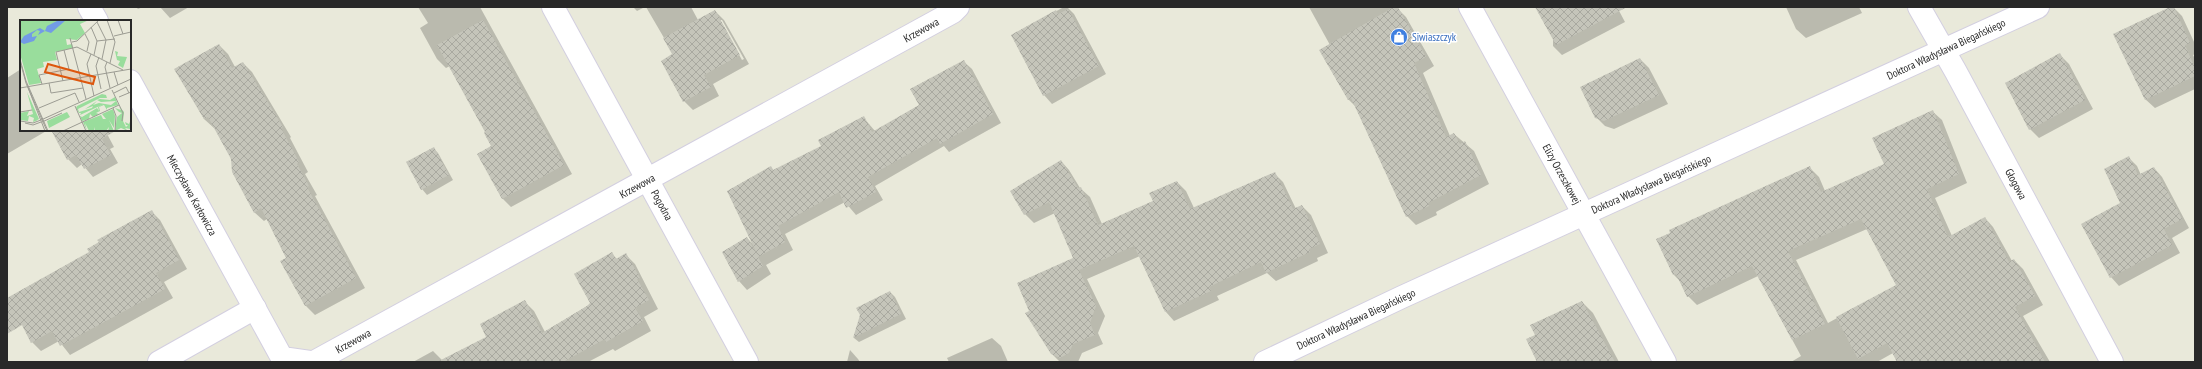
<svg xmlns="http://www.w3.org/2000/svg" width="2202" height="369" font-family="'PT Sans Narrow',sans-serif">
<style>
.shadow{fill:#0003;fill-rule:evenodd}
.building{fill:url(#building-cross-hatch)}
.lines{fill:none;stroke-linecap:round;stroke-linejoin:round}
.minor-casing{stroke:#d3cfe0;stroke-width:24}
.minor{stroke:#fff;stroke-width:22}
.labels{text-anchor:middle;stroke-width:3;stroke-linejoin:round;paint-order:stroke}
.street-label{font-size:11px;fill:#282828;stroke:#fff}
.shop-label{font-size:11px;fill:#366cbe;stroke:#fff;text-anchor:start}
.inset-road{fill:none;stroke:#9c9c93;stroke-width:1}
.view{fill:#de570d;fill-opacity:0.15;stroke:#de570d;stroke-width:2}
.inset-edge{fill:none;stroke:#282828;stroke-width:2}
</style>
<defs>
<pattern id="building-cross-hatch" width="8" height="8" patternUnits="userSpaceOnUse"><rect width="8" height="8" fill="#c5c5ba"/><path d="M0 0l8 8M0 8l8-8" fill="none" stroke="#a9a9a0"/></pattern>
</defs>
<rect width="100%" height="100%" fill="#e9e9da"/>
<!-- shadow -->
<g class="shadow">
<path d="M136,7H143L138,9Z"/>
<path d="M160,7H189L170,18Z"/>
<path d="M418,7H480L572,174L511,207L503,199L492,147L487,133L450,66L446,68L437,59L420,28L428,23Z"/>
<path d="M633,7H645L637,11Z"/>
<path d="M646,7H691L698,20L715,11L724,20L749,64L713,84L719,96L693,110L684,101L674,55ZM720,20H722L744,59L742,60Z"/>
<path d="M1064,7H1067L1074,14L1106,74L1052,104L1044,95L1012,35Z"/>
<path d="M1309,7L1397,8L1406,17L1434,66L1423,73L1450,136L1454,134L1474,151L1489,184L1436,212L1437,215L1416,225L1407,216L1357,108L1349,100L1321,50L1330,45Z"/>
<path d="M1536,7H1617L1625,22L1562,55L1553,46V37Z"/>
<path d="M1786,7H1859L1862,13L1806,38L1796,29Z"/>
<path d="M2173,7L2182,16L2195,44V54L2193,55L2195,59V89L2155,108L2145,99Z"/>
<path d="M219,45L228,54L235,67L243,63L252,72L291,137L290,138L308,172L305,174L317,195L315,196L365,288L315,315L306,306L282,261L287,259L267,219L264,221L254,212L232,159L215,127L214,128L204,119L176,69Z"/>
<path d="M2060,55L2069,64L2093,109L2039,138L2030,129Z"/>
<path d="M1640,59L1649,68L1668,104L1614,129L1605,126L1596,117Z"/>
<path d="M963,61L972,69L1001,123L949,152L944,146L875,186L883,200L856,215L845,202L785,234L793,250L766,265L771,274L747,290L739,281L723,253L747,238L754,245L771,167L774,171L823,146L863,117L875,131L921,106Z"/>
<path d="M21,69V130H48L7,154V78Z"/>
<path d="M1933,112L1942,120L1967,183L1935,198L1952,236L1985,218L1993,227L2012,261L2014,260L2023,269L2043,305L2023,316L2050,362H1898L1893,353L1877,362H1791L1801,356L1758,276L1697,305L1688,296L1681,282L1674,275L1810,168L1819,177L1825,191L1885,165ZM1867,229L1897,285L1828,323L1796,260Z"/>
<path d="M52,130H105L114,147L110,149L118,163L93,177L82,164L77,168L68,159Z"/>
<path d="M433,148L438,153L453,180L427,195L422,189L407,162Z"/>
<path d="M2129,158L2137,166L2141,175L2154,168L2162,177L2189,228L2172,238L2180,253L2119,286L2111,277Z"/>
<path d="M1061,161L1069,170L1080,188L1090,197L1102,224L1154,202L1177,182L1186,191L1194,208L1274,173L1283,182L1296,209L1302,206L1311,215L1328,253L1317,258L1318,261L1276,281L1267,273L1217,296L1219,300L1174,321L1166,312L1140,256L1087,279L1105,316L1098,333L1103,344L1082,353L1078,362H1060L1052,354L1074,258L1055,213L1034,223L1025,214Z"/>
<path d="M151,211L160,220L187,269L164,282L173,298L70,355L59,341L41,351L32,342L90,253Z"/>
<path d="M612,254L617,259L626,255L635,264L658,309L644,317L651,331L615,351L613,349L588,362H413L433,351L442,360L488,337L525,302L534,311L545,332L592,303Z"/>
<path d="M890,292L895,297L906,319L859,342L854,338L861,315Z"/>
<path d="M1582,302L1593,313L1619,362H1538L1537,336Z"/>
<path d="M992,338L1001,346L1008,362H949L947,358Z"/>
<path d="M850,350L858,359L860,362H847Z"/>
</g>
<!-- building -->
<g class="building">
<path d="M1394,7H1398L1426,57L1414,63L1446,137L1454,133L1460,144L1465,141L1481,175L1428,203L1429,206L1406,217L1351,98L1348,100L1319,50Z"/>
<path d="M1535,7H1627L1556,45Z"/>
<path d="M2170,7H2174L2190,43L2185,45L2195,68V76L2145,100L2113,34Z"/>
<path d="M1068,9L1099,66L1043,96L1011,35L1056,10L1058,14Z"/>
<path d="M715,10L740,55L704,75L711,87L683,102L661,61L672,54L663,38Z"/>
<path d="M483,20L564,165L502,199L477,154L491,146L484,133L485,132L437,45Z"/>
<path d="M219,44L232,68L243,62L283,127L281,128L299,162L297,164L309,186L307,187L356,278L305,306L280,261L286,258L261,208L254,213L232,172L231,159L208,117L204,119L174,69Z"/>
<path d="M2060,53L2085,100L2029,130L2005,83Z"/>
<path d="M1640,58L1659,95L1604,121L1595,118L1580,87Z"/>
<path d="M964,60L993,114L940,144L937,138L868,177L876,192L846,208L839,192L778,226L785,242L758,257L763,266L738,282L722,252L747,237L758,256L727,191L771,166L773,170L821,146L818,140L864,116L872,132L919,105L910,89Z"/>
<path d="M1933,110L1959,174L1927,189L1948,237L1985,217L2009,262L2014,259L2035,296L2015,307L2045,362H1897L1887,343L1858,359L1836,317L1896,285L1861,219L1788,251L1825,324L1792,340L1752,266L1687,297L1676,274L1673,275L1656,239L1670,233L1669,230L1810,166L1821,192L1884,164L1872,138Z"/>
<path d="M51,130H117L102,139L111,155L84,169L76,155L67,160Z"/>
<path d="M434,147L449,175L421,190L406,162Z"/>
<path d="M2129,156L2138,175L2154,167L2182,219L2164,229L2172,245L2110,278L2081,224L2120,203L2104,169Z"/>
<path d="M1061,160L1078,188L1081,187L1098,225L1153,201L1149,193L1177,181L1190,209L1275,172L1293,209L1302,205L1320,244L1309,249L1310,252L1266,273L1261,262L1209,287L1211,291L1165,312L1134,246L1079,270L1096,306L1090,323L1095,335L1073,344L1069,353L1060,358L1051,354L1025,313L1029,311L1017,283L1073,258L1049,202L1024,215L1010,191Z"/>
<path d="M152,210L179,260L156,273L165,289L60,346L52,331L31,343L22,325L7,334V298L89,252L87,249L99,242L97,240Z"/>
<path d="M612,252L616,259L626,253L640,278L637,279L649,300L635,308L643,321L606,342L605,339L563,362H437L486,337L480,324L525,300L542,333L587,306L590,303L574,274Z"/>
<path d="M890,291L901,314L853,338L860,315L856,308Z"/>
<path d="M1582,301L1615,362H1537L1526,339L1535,335L1530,325Z"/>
</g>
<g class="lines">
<defs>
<g id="minor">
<path d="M89,7L97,21"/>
<path d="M553,7L747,362"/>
<path d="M1470,7L1665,362"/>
<path d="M1919,7L1956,72L2112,362"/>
<path d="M130,81L282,358L310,362"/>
<path d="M159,362L255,308"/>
<path d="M314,362L953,12L958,7"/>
<path d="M1265,362L1402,297L2038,7"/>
</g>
</defs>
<!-- minor casing -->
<use href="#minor" class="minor-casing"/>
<!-- minor -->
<use href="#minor" class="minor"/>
</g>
<!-- icons -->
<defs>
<symbol id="shop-disc" viewBox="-11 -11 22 22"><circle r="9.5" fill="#3f7fe0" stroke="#fff"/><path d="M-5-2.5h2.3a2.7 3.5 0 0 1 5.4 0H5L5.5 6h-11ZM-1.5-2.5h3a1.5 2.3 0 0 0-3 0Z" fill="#fff"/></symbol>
</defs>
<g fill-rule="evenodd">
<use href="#shop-disc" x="1389" y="27" width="20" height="20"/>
</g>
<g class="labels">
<!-- street labels -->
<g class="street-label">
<text transform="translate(921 30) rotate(-29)" y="4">Krzewowa</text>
<text transform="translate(1946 49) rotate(-25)" y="4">Doktora Władysława Biegańskiego</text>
<text transform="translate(1562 174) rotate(61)" y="4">Elizy Orzeszkowej</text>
<text transform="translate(1651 184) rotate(-24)" y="4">Doktora Władysława Biegańskiego</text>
<text transform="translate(2016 184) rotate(62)" y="4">Głogowa</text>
<text transform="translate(637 186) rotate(-29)" y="4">Krzewowa</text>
<text transform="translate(192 195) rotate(61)" y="4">Mieczysława Karłowicza</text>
<text transform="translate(662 205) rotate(61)" y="4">Pogodna</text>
<text transform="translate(1356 319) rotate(-25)" y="4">Doktora Władysława Biegańskiego</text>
<text transform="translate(353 341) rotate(-29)" y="4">Krzewowa</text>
</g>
<!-- shop labels -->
<g class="shop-label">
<text x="1412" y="41">Siwiaszczyk</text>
</g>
</g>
<!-- overview -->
<g transform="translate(20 20)">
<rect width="111" height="111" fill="#e9e9da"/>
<path d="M95,31L98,32L97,36L107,37L103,48L98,45L100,41L97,40ZM7,72L19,99L16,101L13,102L14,98L9,96L8,101L0,100V93L9,91L7,96L13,94ZM82,74L86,75L87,78H80L58,89L59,92L72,88L73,86L65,89L77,81L73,85L79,83L91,85L96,81L81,82L77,80L80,79L90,80L95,77L98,85L87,88V90L84,85L79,87L80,91L76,93L79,94L73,97L70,94L69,99L62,101L60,96L62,97L77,88L79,91L78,87L84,84L60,95L61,93H59L56,88L57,86ZM99,86L104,92L103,101L106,107L108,105H106L105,102L109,104L111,99L110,109L105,108L108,111L101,108L95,111L97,97L102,93L99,92L95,88L101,90L99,86L97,87ZM93,89L95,96L94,108L89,100L94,111H88L89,107L86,111H75L74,107V111H69L65,103L67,111L63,102L81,95L83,99H86L82,94Z" fill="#99dd9c"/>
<path d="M0,0H69L60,4L65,13L57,20L46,19L47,25L52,24L53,28L35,32L37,40L23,42L24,47L17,49L21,63L9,65L0,34ZM47,92L50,97L29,108L27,101Z" fill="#99dd9c"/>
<path d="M39,0H46L31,13L25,11L27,6ZM20,8L25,11L18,15L20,11L17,10L12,14V17L17,16L14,21L4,24L0,22L4,16Z" fill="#729be6"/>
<path class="inset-road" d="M87,0L95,22L90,43M98,0L103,14M77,2L86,20L82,39M71,7L77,21L74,35M65,14L69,22L67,31M94,16L111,12M50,18L66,79M77,21L95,19M52,22L57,21L79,0M71,34L67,44L74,76M79,37L76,46L81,69M0,39L6,61L28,111M0,41L6,63L27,111M87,42L85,47L90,68M94,52L98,65M43,61L36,32L57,27L103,50M29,63L31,73L63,68M22,64L19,55L49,49L44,30M7,65L25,111M0,68L111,49M92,70L103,93L102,101M94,73L106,67L109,73M99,77L111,72M55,86L66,111M19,88L55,73L59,82M93,88L96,96L95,111M0,92L12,90M21,100L111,59M0,101L13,103L21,100M22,102L42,93M5,103L13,105L21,102M43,111L99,85"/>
<path class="view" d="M28,44L75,57L73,64L25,52Z"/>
<rect width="111" height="111" class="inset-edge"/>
</g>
<!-- border -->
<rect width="2202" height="369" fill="none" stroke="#282828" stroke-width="16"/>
</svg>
